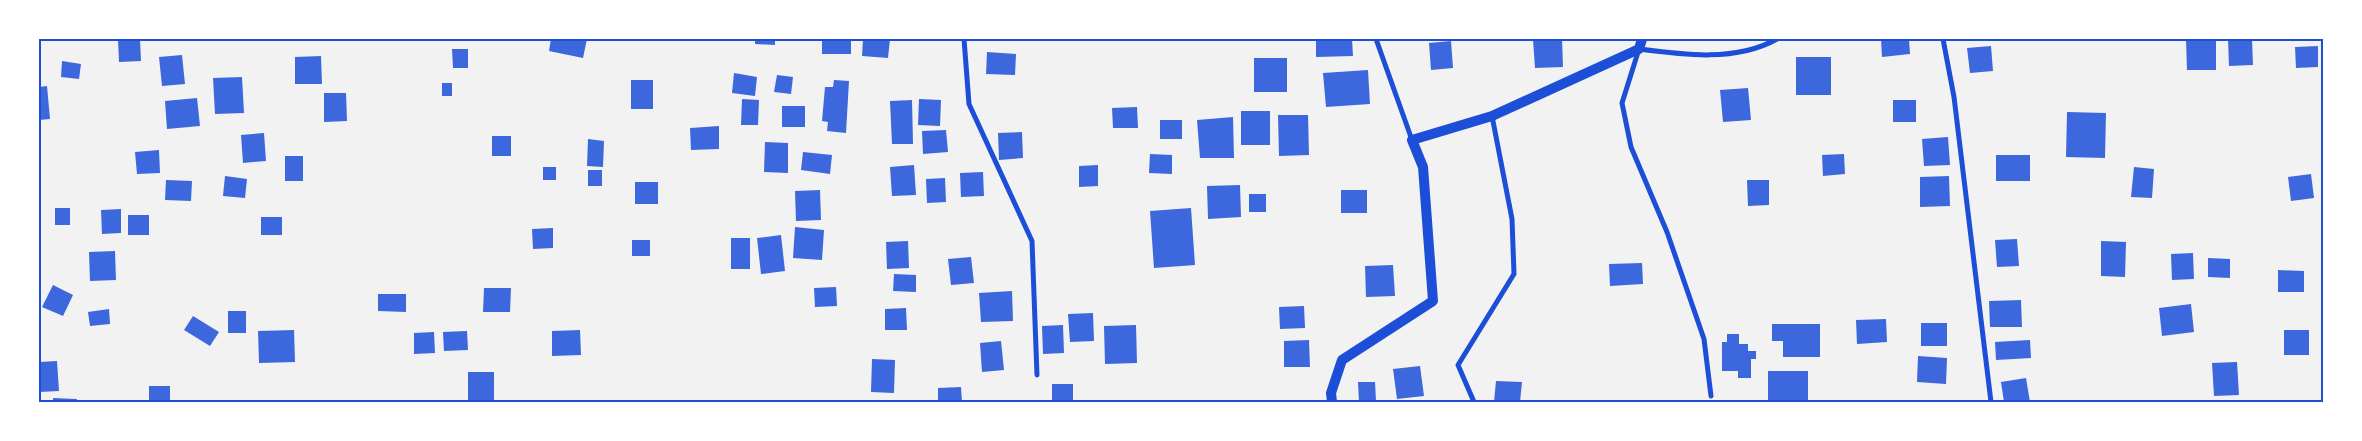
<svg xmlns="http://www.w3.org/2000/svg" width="2362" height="441" font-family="Literata,serif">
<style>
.building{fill:#3d67dc}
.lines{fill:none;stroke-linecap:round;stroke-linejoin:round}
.minor{stroke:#1d4ed8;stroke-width:5}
.secondary{stroke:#1d4ed8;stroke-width:10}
.neatline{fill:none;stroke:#1d4ed8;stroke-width:2}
</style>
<rect width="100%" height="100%" fill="#f2f2f2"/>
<!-- building -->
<g class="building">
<path d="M118,39H140L141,61L119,62Z"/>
<path d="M551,39H587L583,58L549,51Z"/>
<path d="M755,39H775V45L755,44Z"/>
<rect x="822" y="39" width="29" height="15"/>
<path d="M863,39H890L888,58L862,56Z"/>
<path d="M1316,39H1352L1353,56L1316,57Z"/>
<path d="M1533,39H1562L1563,67L1535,68Z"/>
<path d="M1881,39H1909L1910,54L1882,57Z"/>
<path d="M2186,39H2216V70H2187Z"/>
<path d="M2228,39H2252L2253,65L2229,66Z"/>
<path d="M1451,41L1453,68L1431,70L1429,43Z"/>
<path d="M1991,46L1993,71L1970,73L1967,48Z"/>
<path d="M2318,46V67L2296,68L2295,47Z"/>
<path d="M452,49H468V68H453Z"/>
<path d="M987,52L1016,54L1015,75L986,74Z"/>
<path d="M182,55L185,84L162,86L159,57Z"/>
<path d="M321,56L322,84H295V57Z"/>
<rect x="1796" y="57" width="35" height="38"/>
<rect x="1254" y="58" width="33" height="34"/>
<path d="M62,61L81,64L79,79L61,77Z"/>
<path d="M1368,70L1370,104L1326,107L1323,73Z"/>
<path d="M734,73L757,77L755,96L732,93Z"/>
<path d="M777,75L793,77L791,94L774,92Z"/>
<path d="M242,77L244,113L215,114L213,78Z"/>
<rect x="631" y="80" width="22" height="29"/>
<path d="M834,80L849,81L846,133L827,131L828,122L822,121L825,87H833Z"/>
<rect x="442" y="83" width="10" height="13"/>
<path d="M47,86L50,119L39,120V87Z"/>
<path d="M1748,88L1751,120L1723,122L1720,90Z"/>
<path d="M324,93H346L347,121L324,122Z"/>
<path d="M197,98L200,126L167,129L165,101Z"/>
<path d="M742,99L759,100L758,125H741Z"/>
<path d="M919,99L941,100L940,126L918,125Z"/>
<path d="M912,100L913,144H892L890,101Z"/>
<rect x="1893" y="100" width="23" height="22"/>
<rect x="782" y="106" width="23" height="21"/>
<path d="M1137,107L1138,128H1113L1112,108Z"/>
<rect x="1241" y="111" width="29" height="34"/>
<path d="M2067,112L2106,113L2105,158L2066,157Z"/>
<path d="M1278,115H1308L1309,155L1279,156Z"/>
<path d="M1233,117L1234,158H1200L1197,120Z"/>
<rect x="1160" y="120" width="22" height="19"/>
<path d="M719,126V149L691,150L690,128Z"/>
<path d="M946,130L948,152L923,154L922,131Z"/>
<path d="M1022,132L1023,158L999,160L998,133Z"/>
<path d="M264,133L266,161L243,163L241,135Z"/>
<rect x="492" y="136" width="19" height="20"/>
<path d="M1948,137L1950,165L1924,166L1922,139Z"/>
<path d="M588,139L604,141L603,167L587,166Z"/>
<path d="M765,142L788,143V173L764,172Z"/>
<path d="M159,150L160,173L137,174L135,152Z"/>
<path d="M803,152L832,155L830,174L801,170Z"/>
<path d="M1150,154L1172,155V174L1149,173Z"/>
<path d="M1844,154L1845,174L1823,176L1822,155Z"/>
<rect x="1996" y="155" width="34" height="26"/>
<rect x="285" y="156" width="18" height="25"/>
<path d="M914,165L916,195L892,196L890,167Z"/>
<path d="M1098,165V186L1079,187V166Z"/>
<rect x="543" y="167" width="13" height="13"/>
<path d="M2134,167L2154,169L2152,198L2131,197Z"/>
<rect x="588" y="170" width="14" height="16"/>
<path d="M983,172L984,196L961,197L960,173Z"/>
<path d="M2311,174L2314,198L2291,201L2288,177Z"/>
<path d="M225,176L247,179L245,198L223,196Z"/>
<path d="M1949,176L1950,206L1920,207V177Z"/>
<path d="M945,178L946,202L927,203L926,179Z"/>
<path d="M166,180L192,181L191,201L165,200Z"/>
<path d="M1747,180H1769V205L1748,206Z"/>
<rect x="635" y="182" width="23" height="22"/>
<path d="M1240,185L1241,217L1208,219L1207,186Z"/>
<path d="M820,190L821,220L796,221L795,191Z"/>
<rect x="1341" y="190" width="26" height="23"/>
<rect x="1249" y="194" width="17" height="18"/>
<rect x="55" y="208" width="15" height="17"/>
<path d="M1191,208L1195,265L1154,268L1150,211Z"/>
<path d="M121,209V233L102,234L101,210Z"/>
<rect x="128" y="215" width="21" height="20"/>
<rect x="261" y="217" width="21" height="18"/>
<path d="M795,227L824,230L822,260L793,258Z"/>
<path d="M553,228V248L533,249L532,229Z"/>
<path d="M781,235L785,271L761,274L757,238Z"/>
<rect x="731" y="238" width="19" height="31"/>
<path d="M2017,239L2019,266L1997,267L1995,240Z"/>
<rect x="632" y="240" width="18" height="16"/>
<path d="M908,241L909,268L887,269L886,242Z"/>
<path d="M2101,241L2126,242L2125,277L2101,276Z"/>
<path d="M115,251L116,280L90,281L89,252Z"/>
<path d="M2193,253L2194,279L2172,280L2171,254Z"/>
<path d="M971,257L974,283L951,285L948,259Z"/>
<path d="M2208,258L2230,259V278L2208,277Z"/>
<path d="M1642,263L1643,284L1610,286L1609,264Z"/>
<path d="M1393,265L1395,296L1366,297L1365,266Z"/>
<path d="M2278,270L2304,271V292H2278Z"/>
<path d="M894,274L916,275V292L893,291Z"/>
<path d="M53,285L73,295L63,316L42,307Z"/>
<path d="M836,287L837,306L815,307L814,288Z"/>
<path d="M484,288H511L510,312H483Z"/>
<path d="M1012,291L1013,321L981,322L979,293Z"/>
<path d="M378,294H406V312L378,311Z"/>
<path d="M2021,300L2022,327H1990L1989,301Z"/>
<path d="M2191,304L2194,332L2162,336L2159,308Z"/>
<path d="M1304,306L1305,328L1280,329L1279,307Z"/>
<path d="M906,308L907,330H885V309Z"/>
<path d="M109,309L110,324L90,326L88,312Z"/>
<rect x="228" y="311" width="18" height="22"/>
<path d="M1093,313L1094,341L1070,342L1068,314Z"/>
<path d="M193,316L219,332L210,346L184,330Z"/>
<path d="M1886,319L1887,342L1857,344L1856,320Z"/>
<rect x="1921" y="323" width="26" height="23"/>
<path d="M1772,324H1820V357H1783V341H1772Z"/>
<path d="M1063,325L1064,353L1043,354L1042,326Z"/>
<path d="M1136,325L1137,363L1105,364L1104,326Z"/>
<path d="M294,330L295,362L259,363L258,331Z"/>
<path d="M580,330L581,355L552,356V331Z"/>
<rect x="2284" y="330" width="25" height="25"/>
<path d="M467,331L468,350L444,351L443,332Z"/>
<path d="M434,332L435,353L414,354V333Z"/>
<path d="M1727,334H1739V344H1748V351H1756V359H1751V378H1738V371H1722V342H1727Z"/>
<path d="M1309,340L1310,367H1284V341Z"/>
<path d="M2030,340L2031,358L1996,360L1995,342Z"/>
<path d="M1001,341L1004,370L982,372L980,343Z"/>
<path d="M1918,356L1947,358L1946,384L1917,382Z"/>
<path d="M872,359L895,360L894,393L871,392Z"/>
<path d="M57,361L59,391L39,392V362Z"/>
<path d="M2237,362L2239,395L2214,396L2212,363Z"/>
<path d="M1420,366L1424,396L1397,399L1393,369Z"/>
<rect x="1768" y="371" width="40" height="31"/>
<rect x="468" y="372" width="26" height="30"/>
<path d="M2026,378L2030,402H2004L2001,382Z"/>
<path d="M1496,381L1522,382L1520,402H1494Z"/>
<path d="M1358,382H1375L1376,401L1359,402Z"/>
<rect x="1052" y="384" width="21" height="18"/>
<rect x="149" y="386" width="21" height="16"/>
<path d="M961,387L962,402H938V388Z"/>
<path d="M53,398L77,399V402H53Z"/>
</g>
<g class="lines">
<!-- minor -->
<g class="minor">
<path d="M964,39L969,104L1032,241L1037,375"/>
<path d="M1376,39L1412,140"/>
<path d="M1943,39L1954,97L1991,402"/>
<path d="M1711,396L1704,339L1667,232L1631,147L1622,103L1639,49C1684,55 1736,62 1777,39"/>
<path d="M1474,402L1458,365L1514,274L1512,219L1492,116"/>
</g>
<!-- secondary -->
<path class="secondary" d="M1332,402L1331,393L1342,360L1433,301L1423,167L1412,140L1492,116L1639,49L1642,39"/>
</g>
<!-- border -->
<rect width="2362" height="441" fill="none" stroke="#ffffff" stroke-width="80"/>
<rect x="40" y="40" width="2282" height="361" class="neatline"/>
</svg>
